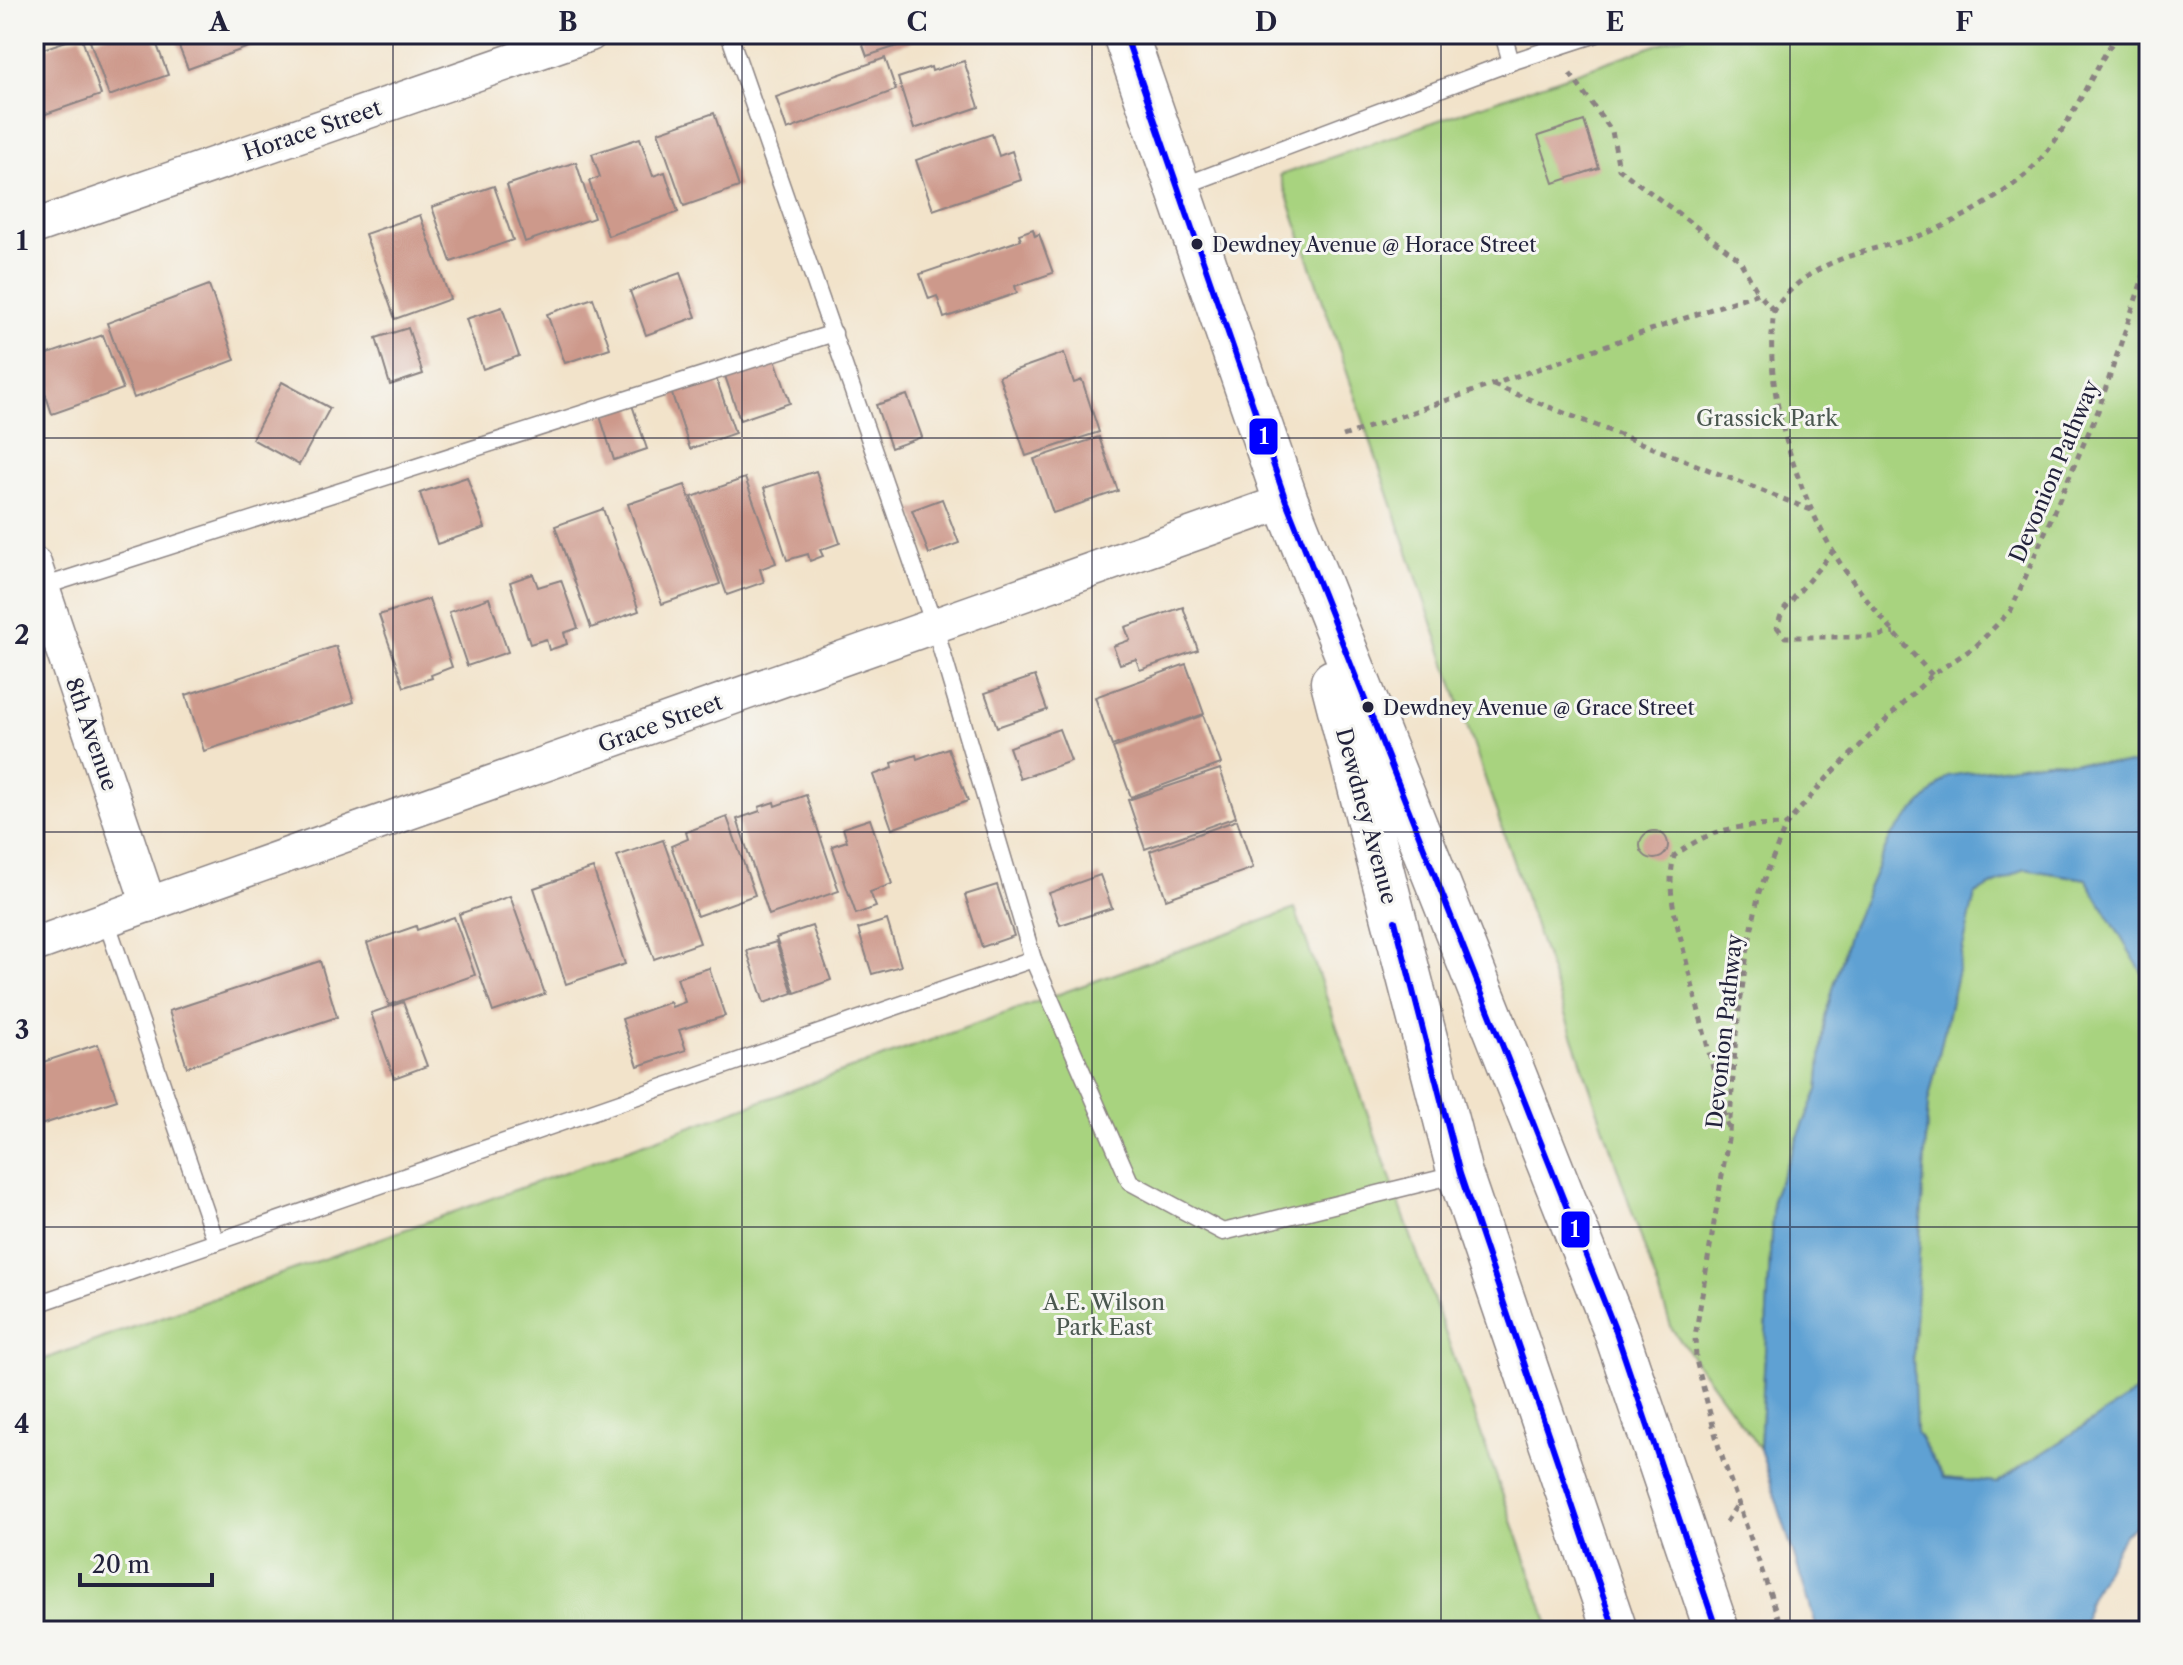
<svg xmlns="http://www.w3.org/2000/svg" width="2183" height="1665" font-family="'Libre Caslon Text',serif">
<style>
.green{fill:#a8d37f;stroke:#657a5d;stroke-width:2}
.water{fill:#5fa1d3;stroke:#406287;stroke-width:2}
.building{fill:#cd998b}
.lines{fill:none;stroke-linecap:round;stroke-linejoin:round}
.lane-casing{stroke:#8a8282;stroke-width:19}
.street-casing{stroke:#8a8282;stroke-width:37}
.secondary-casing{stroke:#8a8282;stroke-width:47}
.path{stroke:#8a8282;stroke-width:5;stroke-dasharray:6 6;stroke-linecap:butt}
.lane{stroke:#fff;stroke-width:16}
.street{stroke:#fff;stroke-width:34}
.secondary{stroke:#fff;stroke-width:44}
.bus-1-casing{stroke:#f6f6f2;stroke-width:12}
.bus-1{stroke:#00f;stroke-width:6}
.grid{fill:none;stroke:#22223b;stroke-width:2;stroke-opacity:0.55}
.bus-dot{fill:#22223b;stroke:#f6f6f2;stroke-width:3}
.labels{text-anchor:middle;stroke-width:6;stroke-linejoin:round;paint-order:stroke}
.bus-label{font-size:20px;fill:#22223b;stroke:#f6f6f2;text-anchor:start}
.street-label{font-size:22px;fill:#22223b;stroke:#f6f6f2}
.park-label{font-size:22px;fill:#4a574f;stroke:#f6f6f2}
.line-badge{stroke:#f6f6f2;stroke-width:3}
.badge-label{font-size:22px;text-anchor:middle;font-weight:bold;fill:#fff}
.neatline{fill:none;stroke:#22223b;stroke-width:3}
.grid-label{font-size:26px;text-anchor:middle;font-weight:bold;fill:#22223b}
</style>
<rect width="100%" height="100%" fill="#f6f6f2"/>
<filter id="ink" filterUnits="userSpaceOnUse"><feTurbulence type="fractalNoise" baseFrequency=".0125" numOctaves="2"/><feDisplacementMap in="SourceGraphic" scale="16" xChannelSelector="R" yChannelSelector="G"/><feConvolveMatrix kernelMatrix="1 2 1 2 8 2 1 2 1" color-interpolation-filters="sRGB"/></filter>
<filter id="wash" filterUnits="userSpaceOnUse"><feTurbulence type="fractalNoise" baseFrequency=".006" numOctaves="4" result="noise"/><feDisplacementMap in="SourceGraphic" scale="32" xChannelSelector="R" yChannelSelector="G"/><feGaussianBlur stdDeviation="1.8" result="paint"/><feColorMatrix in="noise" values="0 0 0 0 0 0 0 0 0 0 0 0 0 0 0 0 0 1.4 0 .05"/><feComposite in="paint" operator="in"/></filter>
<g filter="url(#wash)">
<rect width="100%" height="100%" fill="#f2e3ca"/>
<!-- green -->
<g class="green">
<path d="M1688,34H2149V765L2047,761L1891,836L1849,932L1825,1017L1818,1090L1773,1196L1760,1449L1672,1329L1280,175Z"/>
<path d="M2025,869L2086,879L2149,984V1384L1996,1483L1944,1478L1916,1432L1913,1356L1928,1103L1975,894Z"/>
<path d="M1295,909L1551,1631H34V1363Z"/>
</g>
<!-- water -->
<path class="water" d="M2047,761L2149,765V984L2086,879L2025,869L1975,894L1928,1103L1913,1356L1916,1432L1944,1478L1996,1483L2149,1384V1516L2124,1535L2087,1603L2084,1631H1818L1760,1449L1773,1196L1818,1090L1825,1017L1849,932L1891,836L1948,776Z"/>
<g id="blocks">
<!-- building -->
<g class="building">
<path d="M109,34H153L168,75L109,96L90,41Z"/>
<path d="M174,34H253L257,44L188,69Z"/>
<path d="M859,34H931V35L867,56Z"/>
<path d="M81,36L101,95L34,118V52Z"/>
<path d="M885,58L896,90L787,130L776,97Z"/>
<path d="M964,61L979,107L914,129L898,78L931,67L932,71Z"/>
<path d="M714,113L739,187L684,206L658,132Z"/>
<path d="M1584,121L1599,168L1554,183L1538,136Z"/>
<path d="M992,134L999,156L1012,151L1021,180L933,210L916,160Z"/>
<path d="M640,138L653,176L665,172L678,212L608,236L589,181L600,177L592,154Z"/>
<path d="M576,162L594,218L525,242L507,185Z"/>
<path d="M494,186L513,240L451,262L432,207Z"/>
<path d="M420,215L450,299L395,319L365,234Z"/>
<path d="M1033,229L1035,236L1039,234L1053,273L1015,286L1017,293L944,318L937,296L929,299L920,274L1021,240L1019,234Z"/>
<path d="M680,273L696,317L646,335L630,291Z"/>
<path d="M209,285L235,360L134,398L107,323Z"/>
<path d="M593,298L610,348L565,363L547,314Z"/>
<path d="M502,307L519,356L483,369L466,319Z"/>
<path d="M408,328L423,374L390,385L376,338Z"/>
<path d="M103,335L123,389L52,414L34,359Z"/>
<path d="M1064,353L1074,383L1082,380L1099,432L1026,456L999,376Z"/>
<path d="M774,356L790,403L740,420L724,373Z"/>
<path d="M715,375L735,433L690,449L671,391Z"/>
<path d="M282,382L330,408L299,465L252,439Z"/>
<path d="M907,395L922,437L891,448L876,405Z"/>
<path d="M632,405L647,449L614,460L600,416Z"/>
<path d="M1099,437L1118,491L1053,513L1034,459Z"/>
<path d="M816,471L840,543L820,550L823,556L810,561L808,554L787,560L764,488Z"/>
<path d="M467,477L485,528L437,544L420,493Z"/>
<path d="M745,478L776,563L760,569L764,582L727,595L692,497Z"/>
<path d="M685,485L720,584L662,604L628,504Z"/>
<path d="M942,499L959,543L929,554L912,510Z"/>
<path d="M603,509L639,611L591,628L555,526Z"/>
<path d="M533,574L538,587L561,580L578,628L564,633L567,644L549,650L546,639L530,644L510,582Z"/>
<path d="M489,598L508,652L467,666L449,612Z"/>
<path d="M429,599L452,667L431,675L432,678L404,687L379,615Z"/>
<path d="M1183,607L1198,650L1140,670L1136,659L1120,664L1113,646L1130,640L1125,627Z"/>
<path d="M336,646L354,702L204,751L186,695Z"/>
<path d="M1186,664L1204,714L1112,746L1095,697Z"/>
<path d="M1035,676L1047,710L997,727L985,693Z"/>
<path d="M1203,715L1221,764L1131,797L1113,748Z"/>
<path d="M1059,729L1071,761L1020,779L1009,747Z"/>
<path d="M948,748L968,801L892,829L873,775L893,768L892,763L916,755L917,759Z"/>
<path d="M1220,769L1236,817L1145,849L1128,800Z"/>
<path d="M806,795L839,891L769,915L737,819L760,811L759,807L774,802L775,806Z"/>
<path d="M727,817L755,895L697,916L671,846L688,839L686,832Z"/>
<path d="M870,819L892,884L870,892L876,907L856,914L832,846L847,841L843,828Z"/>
<path d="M1237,820L1253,868L1166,899L1150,851Z"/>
<circle cx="1654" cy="845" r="14"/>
<path d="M663,840L700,943L654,959L617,856Z"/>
<path d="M593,868L625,964L566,984L534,888Z"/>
<path d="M1100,875L1112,908L1060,925L1049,893Z"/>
<path d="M997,885L1014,936L982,947L965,895Z"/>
<path d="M510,896L545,994L493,1012L459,914Z"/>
<path d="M454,917L475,975L389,1005L367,943L416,926L417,930Z"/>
<path d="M887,920L901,966L872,974L858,929Z"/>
<path d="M812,926L831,980L795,993L776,938Z"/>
<path d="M776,942L793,993L764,1003L747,951Z"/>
<path d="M320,961L337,1017L187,1067L169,1011Z"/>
<path d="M709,968L725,1016L679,1030L686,1050L638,1066L622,1019L670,1002L672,1007L685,1002L677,978Z"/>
<path d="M403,1002L427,1066L394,1078L371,1013Z"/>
<path d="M98,1044L117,1100L34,1127V1065Z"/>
</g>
</g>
</g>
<g filter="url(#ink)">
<use href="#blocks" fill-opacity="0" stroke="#8a8282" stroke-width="2"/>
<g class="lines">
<defs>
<g id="lane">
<path d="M729,34L934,625L1033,959L1130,1182L1223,1232L1459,1174"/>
<path d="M1503,34L1511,62"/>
<path d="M1180,187L1511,62L1597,34"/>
<path d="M39,588L834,333"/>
<path d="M106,920L216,1242"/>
<path d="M34,1305L1033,959"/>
</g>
<g id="street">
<path d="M34,227L590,34"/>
<path d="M34,564L149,905"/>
<path d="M34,945L1286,501"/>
</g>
<g id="secondary">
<path d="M1125,34L1286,501L1615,1329L1717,1631"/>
<path d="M1333,682L1460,1174L1615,1631"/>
</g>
</defs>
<!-- lane casing -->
<use href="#lane" class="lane-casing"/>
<!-- street casing -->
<use href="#street" class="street-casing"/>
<!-- secondary casing -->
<use href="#secondary" class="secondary-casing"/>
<!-- path -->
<g class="path">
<path d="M1570,74L1612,131L1619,169L1739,259L1758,293"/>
<path d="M1493,385L1811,510"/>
<path d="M1343,436L1758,293L1774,311"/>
<path d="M1834,550L1782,612L1777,627L1785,637H1871L1894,633"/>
<path d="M1932,675C1900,640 1867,603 1840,563C1801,501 1768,408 1772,334C1773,327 1772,317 1775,310C1781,298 1797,283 1808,276C1845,251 1887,248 1927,233C1961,219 1998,199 2026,174C2068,136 2086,80 2118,34"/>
<path d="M1728,1128L1678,928C1672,903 1668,882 1674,856C1714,826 1738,826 1786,825"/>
<path d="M1726,1522L1737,1505"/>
<path d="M1783,1631L1719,1448L1696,1360L1695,1337L1729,1133L1736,1034L1747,953L1759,892L1786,825L1828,777L1932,675L1976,646L2011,610L2098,411L2149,260"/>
</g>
<!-- lane -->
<use href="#lane" class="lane"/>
<!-- street -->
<use href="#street" class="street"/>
<!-- secondary -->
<use href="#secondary" class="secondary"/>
<defs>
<g id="bus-1">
<path d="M1125,34L1286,501L1615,1329L1717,1631"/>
<path d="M1395,921L1460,1174L1615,1631"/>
</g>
</defs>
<!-- bus-1 casing -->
<use href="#bus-1" class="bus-1-casing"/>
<!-- bus-1 -->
<use href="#bus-1" class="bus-1"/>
</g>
</g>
<!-- grid -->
<path class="grid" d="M393,34V1631M742,34V1631M1092,34V1631M1441,34V1631M1790,34V1631M34,438H2149M34,832H2149M34,1227H2149"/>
<!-- markers -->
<g class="bus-dot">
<circle cx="1197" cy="244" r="7"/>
<circle cx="1368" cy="707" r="7"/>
</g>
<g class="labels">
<!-- bus labels -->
<g class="bus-label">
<text x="1212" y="252">Dewdney Avenue @ Horace Street</text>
<text x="1383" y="715">Dewdney Avenue @ Grace Street</text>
</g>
<!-- street labels -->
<g class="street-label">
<text transform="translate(312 130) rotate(-19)" y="8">Horace Street</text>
<text transform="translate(2054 471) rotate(-67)" y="8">Devonion Pathway</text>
<text transform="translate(660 723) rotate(-20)" y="8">Grace Street</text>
<text transform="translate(92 734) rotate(71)" y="8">8th Avenue</text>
<text transform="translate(1367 816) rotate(75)" y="8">Dewdney Avenue</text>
<text transform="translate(1724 1031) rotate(-84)" y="8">Devonion Pathway</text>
</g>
<!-- park labels -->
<g class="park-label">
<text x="1767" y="426">Grassick Park</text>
<text x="1104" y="1310">A.E. Wilson<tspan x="1104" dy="25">Park East</tspan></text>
</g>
</g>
<g class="line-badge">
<rect x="1248" y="417" width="31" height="39" rx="8" fill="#00f"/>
<rect x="1560" y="1210" width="31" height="39" rx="8" fill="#00f"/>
</g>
<g class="badge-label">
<text x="1264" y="444">1</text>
<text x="1575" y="1237">1</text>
</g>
<!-- margin -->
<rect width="2183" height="1665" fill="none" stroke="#f6f6f2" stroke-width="88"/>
<!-- scale -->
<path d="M80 1573v12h132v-12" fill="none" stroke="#22223b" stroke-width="4"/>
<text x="92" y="1573" font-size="24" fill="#22223b" stroke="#f6f6f2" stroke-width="6" paint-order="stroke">20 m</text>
<rect x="44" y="44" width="2095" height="1577" class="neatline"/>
<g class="grid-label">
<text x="219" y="31">A</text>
<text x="568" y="31">B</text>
<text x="917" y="31">C</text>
<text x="1266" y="31">D</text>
<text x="1615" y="31">E</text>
<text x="1964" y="31">F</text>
<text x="22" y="250">1</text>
<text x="22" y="644">2</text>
<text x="22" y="1039">3</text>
<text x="22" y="1433">4</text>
</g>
</svg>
